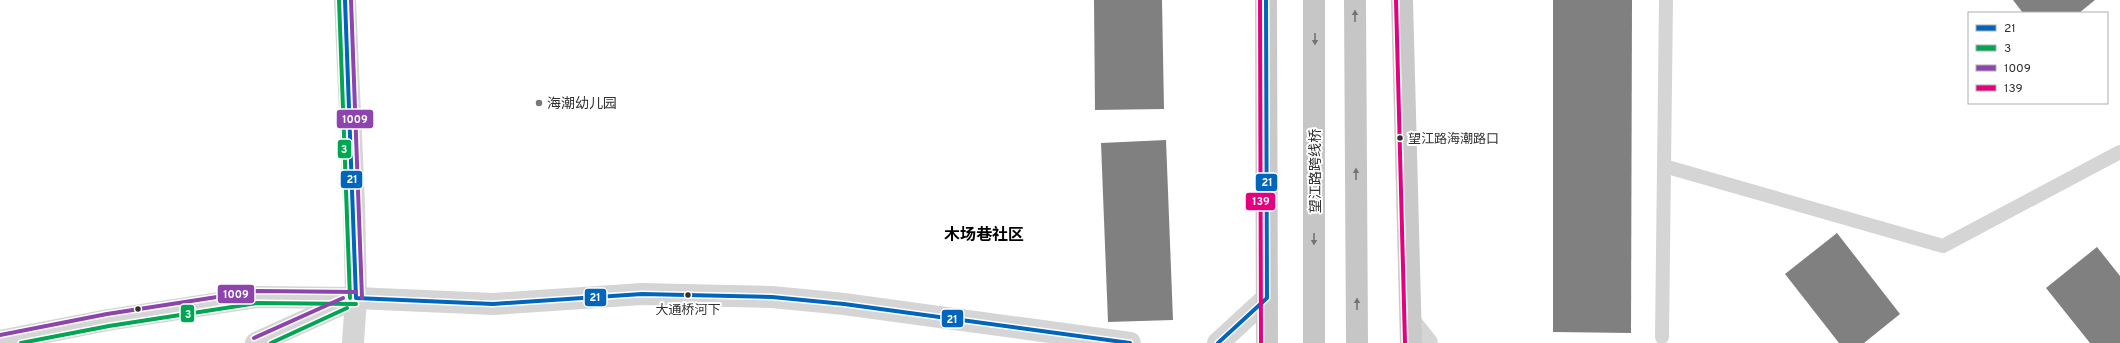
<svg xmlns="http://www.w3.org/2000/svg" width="2120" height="343" font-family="Overpass,'Noto Sans SC',sans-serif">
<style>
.building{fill:#808080}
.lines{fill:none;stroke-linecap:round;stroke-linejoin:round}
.service{stroke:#d5d5d5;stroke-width:14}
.minor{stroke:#d5d5d5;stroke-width:22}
.tertiary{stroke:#d5d5d5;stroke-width:22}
.primary{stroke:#c9c9c9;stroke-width:22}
.trunk{stroke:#c6c6c6;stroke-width:22}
.bus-1-casing{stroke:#fff;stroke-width:7}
.bus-2-casing{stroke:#fff;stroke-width:7}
.bus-3-casing{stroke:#fff;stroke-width:7}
.bus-4-casing{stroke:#fff;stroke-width:7}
.bus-1{stroke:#0065bd;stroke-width:4}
.bus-2{stroke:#00a651;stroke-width:4}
.bus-3{stroke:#8e44ad;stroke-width:4}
.bus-4{stroke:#e5007d;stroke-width:4}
.oneway{fill:#747474}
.poi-dot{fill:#797979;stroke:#fff;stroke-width:1.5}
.bus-dot{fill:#313131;stroke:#fff;stroke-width:1.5}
.labels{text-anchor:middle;stroke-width:4;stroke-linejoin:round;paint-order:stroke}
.bus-label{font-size:13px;fill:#313131;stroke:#fff;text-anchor:start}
.poi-label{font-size:14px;fill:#313131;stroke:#fff;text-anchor:start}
.street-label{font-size:14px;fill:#313131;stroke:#fff}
.quarter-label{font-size:16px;font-weight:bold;fill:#000;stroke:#fff}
.line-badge{stroke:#fff;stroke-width:1.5}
.badge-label{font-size:11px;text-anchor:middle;font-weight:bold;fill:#fff}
</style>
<rect width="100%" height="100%" fill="#fff"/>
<!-- building -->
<g class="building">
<path d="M1094,0H1162L1164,109L1095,110Z"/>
<path d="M1553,0H1632L1631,333L1553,332Z"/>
<path d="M2013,0H2095L2079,13H2023Z"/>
<path d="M1166,140L1173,320L1108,322L1101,143Z"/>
<path d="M1837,233L1900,314L1864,343H1839L1785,274Z"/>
<path d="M2097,247L2120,276V343H2090L2046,288Z"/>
</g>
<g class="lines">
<!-- service -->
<g class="service">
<path d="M1664,166L1943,246L2120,152"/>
<path d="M1662,337L1666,0"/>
</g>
<!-- minor -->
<g class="minor">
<path d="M1411,323L1427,343"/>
<path d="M353,343L356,298"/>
</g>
<!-- tertiary -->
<g class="tertiary">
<path d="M345,0L354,204L356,298"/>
<path d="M0,341L108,320L257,297L356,298L493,304L642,294L772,297L844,304L1130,343"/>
<path d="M256,343L351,300"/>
<path d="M1218,343L1267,298"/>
</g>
<!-- primary -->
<g class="primary">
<path d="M1266,0L1267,343"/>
<path d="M1402,0L1411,343"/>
</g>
<!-- trunk -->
<g class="trunk">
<path d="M1314,0V343"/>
<path d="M1355,0L1357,343"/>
</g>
<defs>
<g id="bus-1">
<path d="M345,0L356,298L493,304L642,294L772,297L844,304L1130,343"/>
<path d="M1218,343L1267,298L1266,0"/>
</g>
<g id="bus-2">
<path d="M339,0L350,298"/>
<path d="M21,343L109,326L257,303L356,304"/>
<path d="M271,343L347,308"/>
</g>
<g id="bus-3">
<path d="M351,0L362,298"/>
<path d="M0,335L107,314L256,291L356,292"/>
<path d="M254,338L343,298"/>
</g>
<g id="bus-4">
<path d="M1260,0L1261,343"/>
<path d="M1396,0L1405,343"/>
</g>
</defs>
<!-- bus-1 casing -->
<use href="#bus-1" class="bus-1-casing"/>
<!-- bus-2 casing -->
<use href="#bus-2" class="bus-2-casing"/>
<!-- bus-3 casing -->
<use href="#bus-3" class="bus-3-casing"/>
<!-- bus-4 casing -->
<use href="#bus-4" class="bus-4-casing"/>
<!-- bus-1 -->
<use href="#bus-1" class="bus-1"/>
<!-- bus-2 -->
<use href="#bus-2" class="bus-2"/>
<!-- bus-3 -->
<use href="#bus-3" class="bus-3"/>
<!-- bus-4 -->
<use href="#bus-4" class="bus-4"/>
</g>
<!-- one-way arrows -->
<defs><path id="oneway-solid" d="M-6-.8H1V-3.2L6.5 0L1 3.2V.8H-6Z"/></defs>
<g class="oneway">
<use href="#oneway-solid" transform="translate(1355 16) rotate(-90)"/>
<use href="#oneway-solid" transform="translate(1315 39) rotate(90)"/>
<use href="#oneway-solid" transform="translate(1356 174) rotate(-90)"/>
<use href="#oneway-solid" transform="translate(1314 239) rotate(90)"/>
<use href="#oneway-solid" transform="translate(1357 304) rotate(-90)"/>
</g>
<!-- markers -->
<circle class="poi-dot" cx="539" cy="103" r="4"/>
<g class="bus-dot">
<circle cx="1400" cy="138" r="3.5"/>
<circle cx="688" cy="295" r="3.5"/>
<circle cx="138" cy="309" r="3.5"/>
</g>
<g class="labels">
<!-- bus labels -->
<g class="bus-label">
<text x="1408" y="143">望江路海潮路口</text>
<text x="688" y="314" text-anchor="middle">大通桥河下</text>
</g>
<!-- poi labels -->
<g class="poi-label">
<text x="547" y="108">海潮幼儿园</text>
</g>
<!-- street labels -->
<g class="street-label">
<text transform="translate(1315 171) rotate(-90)" y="5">望江路跨线桥</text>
</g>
<!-- quarter labels -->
<g class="quarter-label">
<text x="984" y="240">木场巷社区</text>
</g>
</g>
<g class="line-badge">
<rect x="336" y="109" width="38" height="20" rx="4" fill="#8e44ad"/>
<rect x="337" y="139" width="15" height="20" rx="4" fill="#00a651"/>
<rect x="340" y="170" width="23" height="19" rx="4" fill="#0065bd"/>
<rect x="1255" y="173" width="23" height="19" rx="4" fill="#0065bd"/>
<rect x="1245" y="192" width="31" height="19" rx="4" fill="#e5007d"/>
<rect x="217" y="284" width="38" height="20" rx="4" fill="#8e44ad"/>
<rect x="584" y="288" width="23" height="19" rx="4" fill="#0065bd"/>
<rect x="180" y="304" width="15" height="19" rx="4" fill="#00a651"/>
<rect x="941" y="309" width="23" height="19" rx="4" fill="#0065bd"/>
</g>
<g class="badge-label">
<text x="355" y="123">1009</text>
<text x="344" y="153">3</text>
<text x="352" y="183">21</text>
<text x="1267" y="186">21</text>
<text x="1261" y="205">139</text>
<text x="236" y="298">1009</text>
<text x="595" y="301">21</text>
<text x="188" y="318">3</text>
<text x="952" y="323">21</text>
</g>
<!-- legend -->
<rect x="1968" y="12" width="140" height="92" fill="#ffffff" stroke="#adadad"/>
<rect x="1976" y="25" width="20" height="6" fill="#0065bd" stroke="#adadad"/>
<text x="2004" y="32" font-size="12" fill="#313131">21</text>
<rect x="1976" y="45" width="20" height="6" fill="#00a651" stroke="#adadad"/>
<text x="2004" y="52" font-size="12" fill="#313131">3</text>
<rect x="1976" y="65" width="20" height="6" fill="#8e44ad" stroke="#adadad"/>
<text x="2004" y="72" font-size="12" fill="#313131">1009</text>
<rect x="1976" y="85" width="20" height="6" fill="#e5007d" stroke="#adadad"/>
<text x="2004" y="92" font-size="12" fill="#313131">139</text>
</svg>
